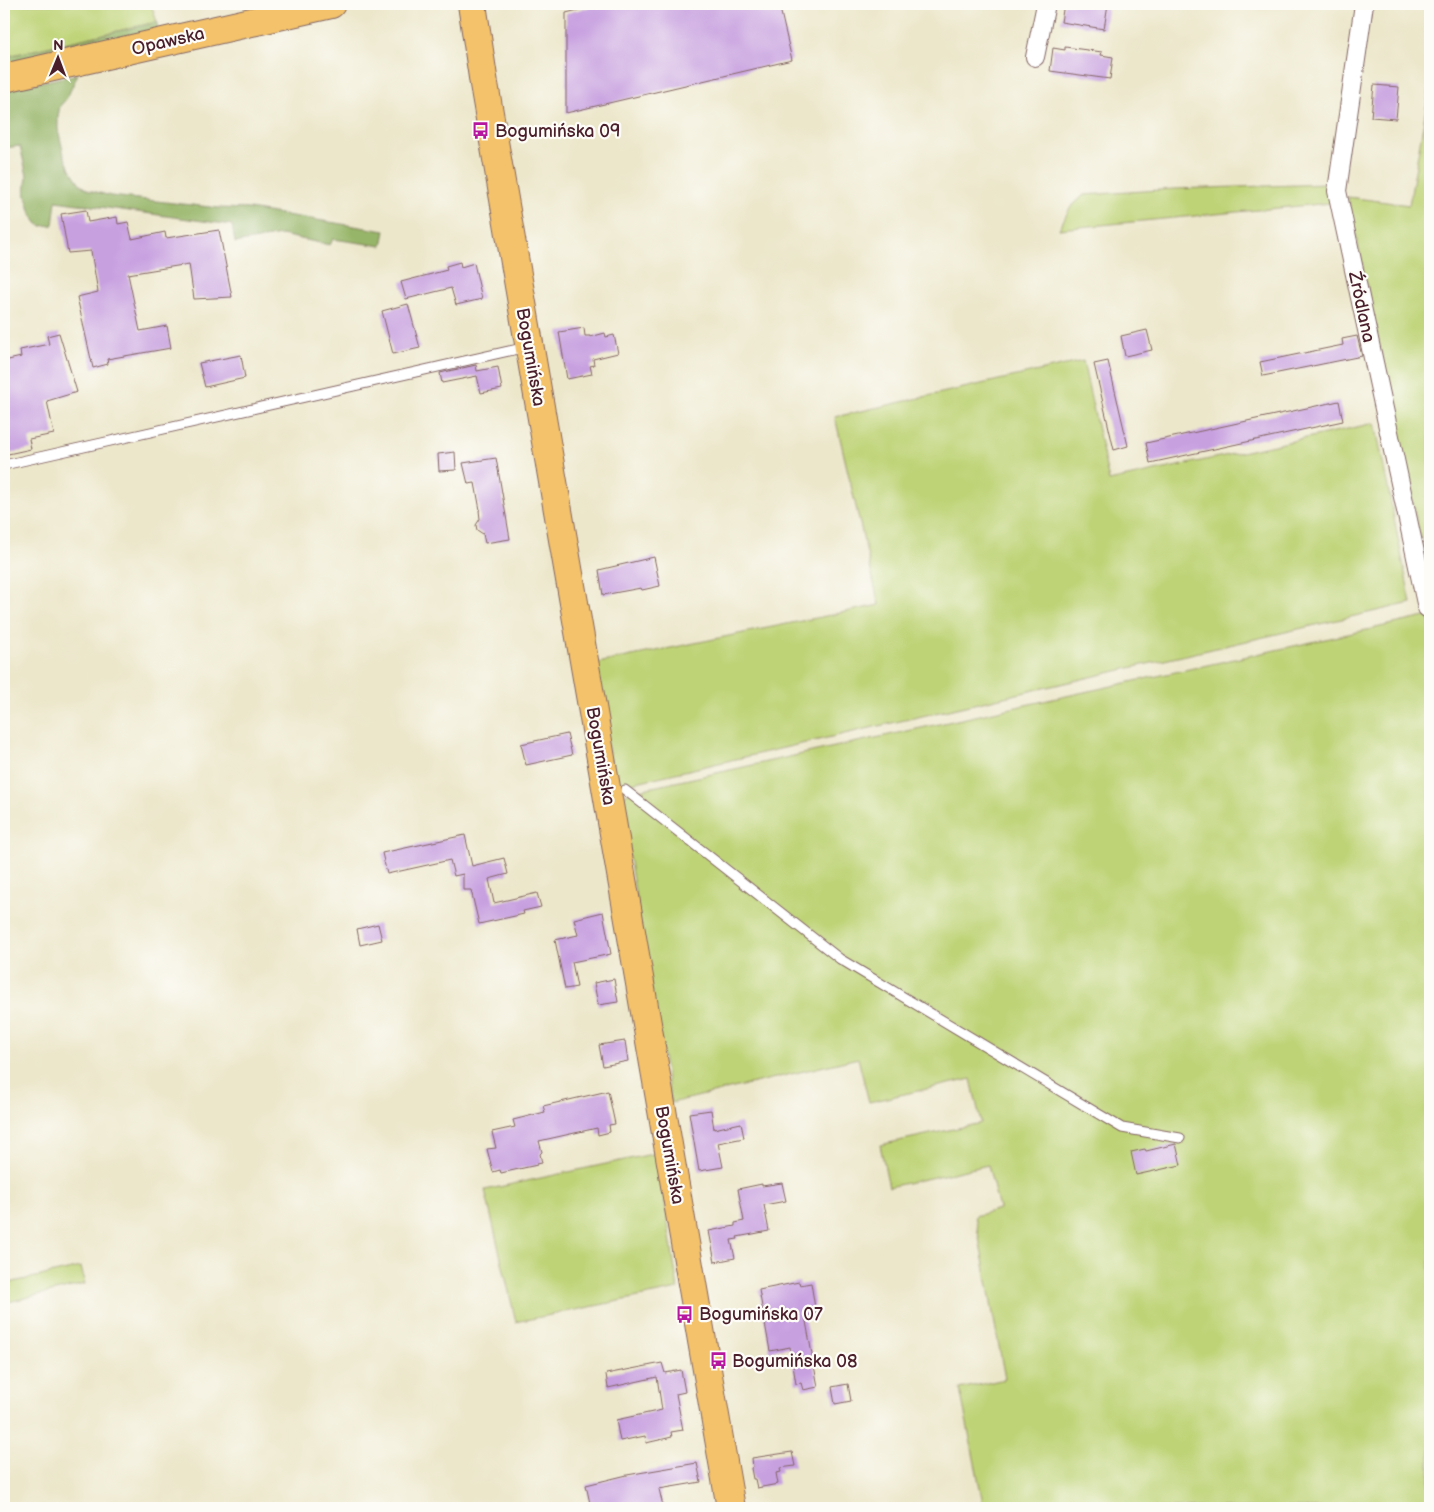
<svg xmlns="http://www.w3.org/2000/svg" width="1434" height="1512" font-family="'Balsamiq Sans',sans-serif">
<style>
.green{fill:#bed376;stroke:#847950}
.forest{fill:#96b567;stroke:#706a49}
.building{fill:#c7a0e0}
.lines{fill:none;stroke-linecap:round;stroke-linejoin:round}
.lane-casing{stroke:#836563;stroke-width:11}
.street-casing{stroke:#836563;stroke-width:20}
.primary-casing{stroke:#836563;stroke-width:30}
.lane{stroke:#fff;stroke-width:9}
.street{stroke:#fff;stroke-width:18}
.primary{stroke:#f3c26a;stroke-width:28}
.labels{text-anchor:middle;stroke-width:4.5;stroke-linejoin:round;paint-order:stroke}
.street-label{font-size:18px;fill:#4a1f2b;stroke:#fdfcf7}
.poi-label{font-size:18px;fill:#4a1f2b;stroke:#fdfcf7;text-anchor:start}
</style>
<rect width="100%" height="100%" fill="#fdfcf7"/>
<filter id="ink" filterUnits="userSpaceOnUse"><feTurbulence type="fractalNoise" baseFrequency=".02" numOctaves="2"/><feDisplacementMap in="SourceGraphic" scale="10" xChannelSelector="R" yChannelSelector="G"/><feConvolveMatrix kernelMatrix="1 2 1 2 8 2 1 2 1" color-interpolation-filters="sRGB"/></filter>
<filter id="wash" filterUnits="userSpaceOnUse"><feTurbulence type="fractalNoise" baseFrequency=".0096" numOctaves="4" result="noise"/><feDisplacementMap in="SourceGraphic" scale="20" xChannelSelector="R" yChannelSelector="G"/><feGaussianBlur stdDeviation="1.12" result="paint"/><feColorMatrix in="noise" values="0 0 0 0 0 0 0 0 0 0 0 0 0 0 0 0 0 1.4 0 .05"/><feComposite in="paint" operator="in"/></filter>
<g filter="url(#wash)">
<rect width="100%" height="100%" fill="#ece7cb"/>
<!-- green -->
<g class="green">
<path d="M4,4H156L152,7L157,22L4,57Z"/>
<path d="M1430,86V584L1348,197L1409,205Z"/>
<path d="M1329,184L1331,203L1059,229L1070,208L1084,195L1174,189Z"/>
<path d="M1083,361L1109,481L1375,423L1411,603L615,787L593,664L879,605L835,417Z"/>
<path d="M1430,616V1508H984L960,1389L1005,1379L975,1216L999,1209L988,1165L889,1187L880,1145L981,1123L971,1079L869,1102L858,1058L671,1103L619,798L630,792Z"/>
<path d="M657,1153L678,1289L516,1322L485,1190Z"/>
<path d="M81,1267L85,1284L4,1303V1284Z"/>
</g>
<!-- forest -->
<g class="forest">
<path d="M157,22L158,33L4,70V57Z"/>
<path d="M78,74L67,98L60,106L58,116V129L64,155L70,169L81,185L89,190L111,196L219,208L249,209L385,231L382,246L333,239L330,245L281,235L235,243L232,225L56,201L53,225L41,226L37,223L31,214L25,193L27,176L20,146L4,148V90Z"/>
</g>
<g id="blocks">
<!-- building -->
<g class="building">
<path d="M602,4H779L792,60L566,113V13Z"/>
<path d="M1064,4H1108L1104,29L1061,22Z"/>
<path d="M1065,47L1102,52L1101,55L1113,57L1110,79L1050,71L1053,48L1065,50Z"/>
<path d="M1374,85L1399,87L1396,119L1371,117Z"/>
<path d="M86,210L88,222L117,217L118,224L128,222L132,239L165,232L166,238L219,230L232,297L194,299L189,264L128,274L140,331L167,326L171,348L107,359L108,364L93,368L77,297L98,292L91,251L68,253L61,214Z"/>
<path d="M460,262L461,267L474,263L482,299L456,305L451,288L406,299L401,282L447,270L446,266Z"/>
<path d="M408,304L420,348L393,354L382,311Z"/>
<path d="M584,328L585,336H590V337L605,333L606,337L614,335L618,353L593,359L594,365L590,366L592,374L567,379L559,332Z"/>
<path d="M1147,330L1152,350L1125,356L1121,336Z"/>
<path d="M59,333L77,392L47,401L54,434L29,439L31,449L8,454L5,444L4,445V361L21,357L20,350L49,344L47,336Z"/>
<path d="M1357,336L1362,356L1263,376L1260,362L1343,345L1342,339Z"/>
<path d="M241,355L245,378L205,387L199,363Z"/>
<path d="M1108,361L1128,446L1114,450L1094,364Z"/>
<path d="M476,365L477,371L498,367L502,389L481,393L477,376L442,383L440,373Z"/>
<path d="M1339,401L1343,421L1150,463L1146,443Z"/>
<path d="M455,452L456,470L439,471L438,454Z"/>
<path d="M496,458L510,539L485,543L483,534L477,530L476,525L480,519L479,510H480L475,483L468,484L463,463Z"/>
<path d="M654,557L660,586L642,590L641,588L603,595L599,570Z"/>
<path d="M567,734L572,755L526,765L521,744Z"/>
<path d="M465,835L472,866L504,858L508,874L489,879L494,903L537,893L541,907L523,911L524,914L479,924L471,890H463V874L454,876L450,860L387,874L382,853Z"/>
<path d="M603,912L611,954L572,962L577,987L565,989L555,940L578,935L574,919Z"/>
<path d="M378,924L382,940L360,945L357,929Z"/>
<path d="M614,979L618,1002L598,1005L594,983Z"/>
<path d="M625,1041L628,1061L603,1066L599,1045Z"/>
<path d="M608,1091L615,1124L609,1125L610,1132L598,1135L597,1128L539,1141L542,1152L540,1154L542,1163L537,1164V1165L501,1173L500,1170L493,1172L487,1149L496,1148L492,1132L515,1127L513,1120L545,1112L543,1106Z"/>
<path d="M711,1110L714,1129L741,1123L744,1138L718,1143L723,1167L699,1171L689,1113Z"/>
<path d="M1176,1144L1181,1165L1136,1175L1131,1152L1145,1149L1146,1151Z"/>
<path d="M782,1183L786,1201L764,1205L769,1231L737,1237L738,1239L731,1240L735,1258L715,1262L709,1231L735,1226V1223L744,1221L738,1189L762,1184V1186Z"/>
<path d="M799,1282L800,1285L811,1283L816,1314L805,1316L818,1387L803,1390L801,1383L796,1384L790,1347L770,1351L759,1290Z"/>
<path d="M662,1363L665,1373L681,1370L685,1392L676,1394L683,1430L671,1432L672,1437L646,1443L645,1436L620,1441L616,1420L662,1410L657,1377L608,1388L606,1374Z"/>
<path d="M848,1384L851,1401L835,1404L832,1387Z"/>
<path d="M792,1452L795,1466L780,1468L781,1472L776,1473L778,1484L757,1488L755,1479H753L751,1468L753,1467L752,1458Z"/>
<path d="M697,1463L701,1482L659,1489L663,1506L654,1508H591L586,1485L627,1475Z"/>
</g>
</g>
</g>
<g filter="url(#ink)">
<use href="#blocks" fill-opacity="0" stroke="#836563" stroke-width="1"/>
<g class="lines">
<defs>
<g id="lane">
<path d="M4,465L527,347"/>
<path d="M625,790L840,959L1122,1128L1180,1138"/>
</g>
<g id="street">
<path d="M1364,4L1337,191L1427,608"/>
<path d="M1035,57L1046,4"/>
</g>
<g id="primary">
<path d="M472,4L484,84L731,1508"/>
<path d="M4,78L331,4"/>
</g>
</defs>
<!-- lane casing -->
<use href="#lane" class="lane-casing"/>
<!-- street casing -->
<use href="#street" class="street-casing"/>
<!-- primary casing -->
<use href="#primary" class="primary-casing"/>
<!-- lane -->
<use href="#lane" class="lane"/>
<!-- street -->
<use href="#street" class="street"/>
<!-- primary -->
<use href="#primary" class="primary"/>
</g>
</g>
<!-- icons -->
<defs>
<symbol id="bus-bare" viewBox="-9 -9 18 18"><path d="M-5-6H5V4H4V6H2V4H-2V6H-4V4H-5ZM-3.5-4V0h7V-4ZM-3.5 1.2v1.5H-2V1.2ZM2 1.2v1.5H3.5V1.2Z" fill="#b5179e" stroke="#fdfcf7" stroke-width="2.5" paint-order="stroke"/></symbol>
</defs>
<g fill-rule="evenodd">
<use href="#bus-bare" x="468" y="118" width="25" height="25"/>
<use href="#bus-bare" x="672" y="1302" width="25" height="25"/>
<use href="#bus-bare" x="706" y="1348" width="25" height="25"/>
</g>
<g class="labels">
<!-- street labels -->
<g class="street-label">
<text transform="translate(168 41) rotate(-13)" y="6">Opawska</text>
<text transform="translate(1362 307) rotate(78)" y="6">Źródlana</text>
<text transform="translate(531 357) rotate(80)" y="6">Bogumińska</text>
<text transform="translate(601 756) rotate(80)" y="6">Bogumińska</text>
<text transform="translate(670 1155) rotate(80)" y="6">Bogumińska</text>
</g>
<!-- poi labels -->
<g class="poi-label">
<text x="495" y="137">Bogumińska 09</text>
<text x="699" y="1320">Bogumińska 07</text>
<text x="732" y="1367">Bogumińska 08</text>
</g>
</g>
<!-- margin -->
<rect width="1434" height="1512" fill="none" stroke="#fdfcf7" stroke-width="20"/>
<!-- north arrow -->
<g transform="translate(58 58) rotate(1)" stroke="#fdfcf7" stroke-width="4" paint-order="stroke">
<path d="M0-4L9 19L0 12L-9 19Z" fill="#4a1f2b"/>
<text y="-8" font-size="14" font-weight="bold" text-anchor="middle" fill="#4a1f2b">N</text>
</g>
</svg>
